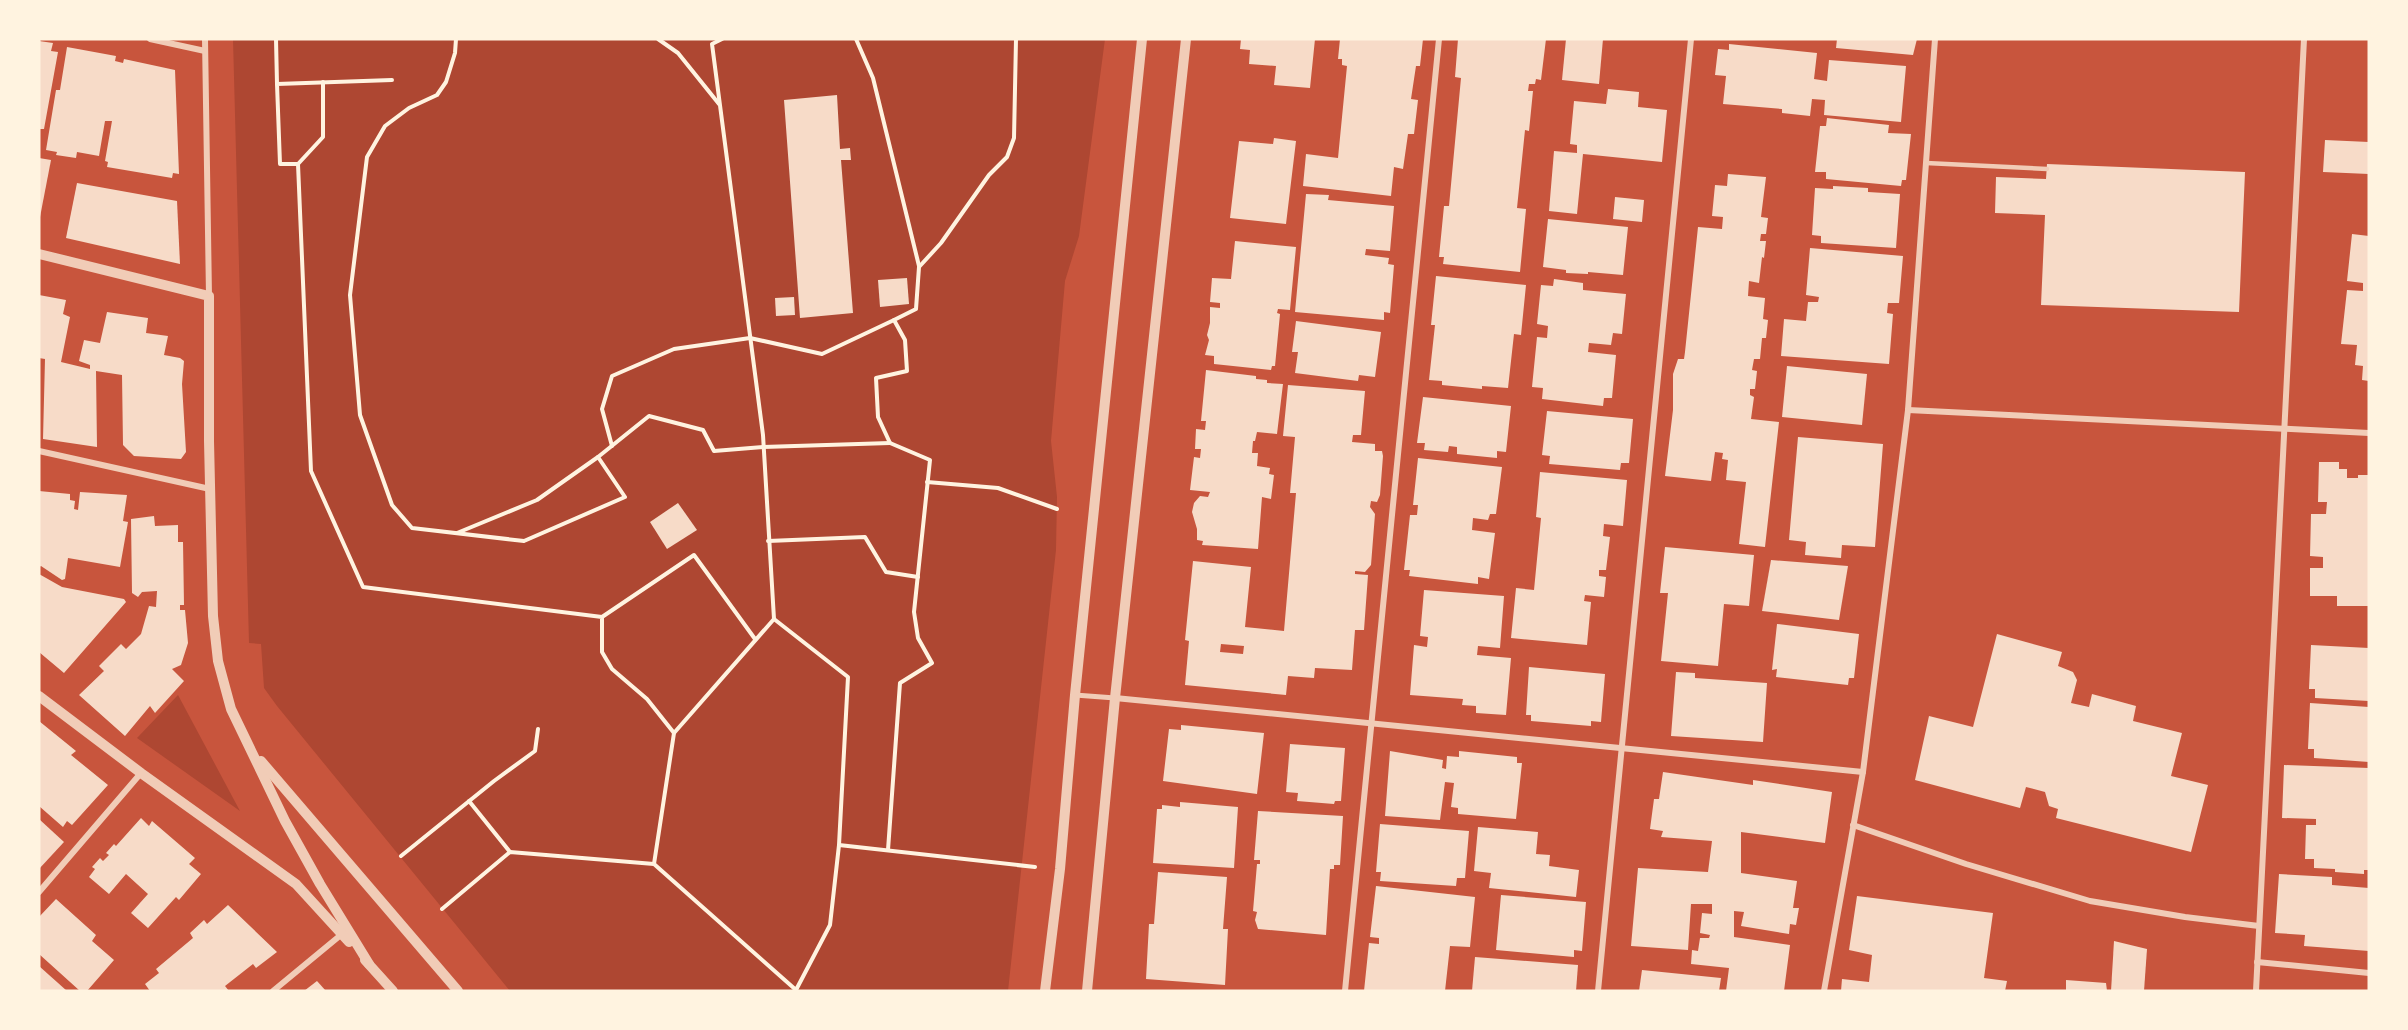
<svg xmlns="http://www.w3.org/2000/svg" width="2408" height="1030" font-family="'Fira Sans Condensed',sans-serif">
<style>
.green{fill:#ae4732}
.building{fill:#f7dbc8;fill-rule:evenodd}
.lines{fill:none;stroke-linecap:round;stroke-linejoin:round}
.path{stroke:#fff3e0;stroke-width:4}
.service{stroke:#f1ccb7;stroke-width:4.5}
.pedestrian{stroke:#f1ccb7;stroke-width:5}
.minor{stroke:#f1ccb7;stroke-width:6}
.tertiary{stroke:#f1ccb7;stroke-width:10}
</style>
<rect width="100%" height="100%" fill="#c8553d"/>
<!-- green -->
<g class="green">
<path d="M233,39H1105L1079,236L1065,281L1051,441L1057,497L1056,550L1008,991H510L277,706L264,688L261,644L249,643Z"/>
<path d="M178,695L240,811L137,738Z"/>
</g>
<!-- building -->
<g class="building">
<path d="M1241,39H1315L1310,88L1274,85L1276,66L1249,64L1250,50L1240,49Z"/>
<path d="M1340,39H1423L1420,66H1416L1411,99L1418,100L1414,134H1408L1403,169L1394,167L1391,196L1303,186L1306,154L1338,158L1347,66L1342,65V59H1338Z"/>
<path d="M1458,39H1546L1541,80L1536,79L1535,84H1529L1528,91H1533L1529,131L1525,130L1517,208L1526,209L1520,272L1443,264L1444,257H1439L1444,206H1449L1461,78L1455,77Z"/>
<path d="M1566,39H1603L1599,84L1562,80Z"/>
<path d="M1837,39H1917L1913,55L1836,48Z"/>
<path d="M39,41L53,43L51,51L58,52L44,129H39Z"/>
<path d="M1729,44L1817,53L1814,79L1827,81L1829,60L1906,66L1901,122L1824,115L1825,100L1812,99L1810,116L1782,113V109L1723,104L1726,76L1715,75L1718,49L1729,50Z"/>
<path d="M67,47L116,56L115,61L123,63L124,59L175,70L179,174L173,173L172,178L107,167L108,162L105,161L112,121H105L99,156L77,152L76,158L56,155L57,152L46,150L56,90H60Z"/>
<path d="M1608,89L1639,92L1638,107L1667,110L1662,162L1583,154L1577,214L1549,211L1554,151L1577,153V145L1570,144L1574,101L1606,104Z"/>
<path d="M837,95L840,149L850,148L851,160H841L853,313L800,318L784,100Z"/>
<path d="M1827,118L1889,125L1888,133L1911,134L1906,180H1902L1901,186L1826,179V172H1815L1820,126H1826Z"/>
<path d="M1274,138L1296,141L1286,224L1230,218L1239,141L1273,144Z"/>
<path d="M2325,140L2369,142V174L2323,172Z"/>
<path d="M39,158L51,160L40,217L39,216Z"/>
<path d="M2047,164L2245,172L2239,312L2041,305L2045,215L1995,213L1996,177L2046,179Z"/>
<path d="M1728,174L1766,177L1761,217L1768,218L1766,234H1761L1760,241H1766L1764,258L1762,257L1759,283L1749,281L1748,296L1765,298L1763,319L1768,320L1766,338H1762L1760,359H1754L1752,370L1757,371L1755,389H1750V395L1754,397L1751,419L1779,422L1765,547L1739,544L1746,482L1726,480L1728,460L1722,459L1723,453L1715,452L1711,481L1665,476L1673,410V374L1678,359H1684L1685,352L1698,227L1722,229L1723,217L1712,216L1715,185L1727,186Z"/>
<path d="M77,183L177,201L180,264L66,238Z"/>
<path d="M1833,186L1868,188V192L1900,194L1896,248L1821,243V236L1812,235L1815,188L1833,189Z"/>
<path d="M1306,194L1329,195L1328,200L1394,206L1390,251L1366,249L1365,255L1389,258L1388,264L1394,265L1390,313L1384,312V320L1295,312Z"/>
<path d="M1615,197L1644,200L1642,222L1613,219Z"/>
<path d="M1548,219L1628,227L1623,275L1588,272V274L1566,273V270L1543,267Z"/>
<path d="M2352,234L2369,236V381L2362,380L2363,366L2355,365L2357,345L2341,344L2347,290L2363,291V283L2347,281Z"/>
<path d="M1235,241L1296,247L1290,310L1278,309L1277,313L1280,314L1275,366H1272L1271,370L1214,364V356L1205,355L1209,340L1207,335L1210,323V307L1220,308V303L1210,302L1212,278L1231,279Z"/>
<path d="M1810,248L1903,256L1899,303H1888L1887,313L1893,314L1889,364L1781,356L1784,319L1806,321L1808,302H1818L1819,297L1806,295Z"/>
<path d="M1436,276L1526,285L1521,335L1514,334L1508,388L1482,386V389L1442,385V381L1429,380L1435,325H1431Z"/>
<path d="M907,278L909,304L880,307L878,280Z"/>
<path d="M1554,279L1583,283V290L1626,294L1622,334L1613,333L1611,345L1589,343L1588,352L1616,355L1612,398H1604L1603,406L1542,399L1543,388L1532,387L1537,337L1547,338L1548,326L1537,324L1541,285L1553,286Z"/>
<path d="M39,295L66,300L63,314L70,317L61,362L90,369V365L79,361L84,340L100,343L107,312L148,318L146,333L168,336L164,355L180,358L184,361L182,384L186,452L181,459L134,456L123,445L122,375L96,371L97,447L43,439L45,359L39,358Z"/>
<path d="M794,297L795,315L776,316L775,298Z"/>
<path d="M1296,321L1381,332L1375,377L1359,375L1358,381L1295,373L1298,352H1292Z"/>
<path d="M1787,366L1867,374L1862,425L1782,417Z"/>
<path d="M1206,370L1256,376V379L1267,380V383L1283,384L1277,434L1257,432L1255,441H1253L1252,453H1258L1257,466L1270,468L1269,474L1274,475L1271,499L1262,497L1258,549L1202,545L1203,541L1197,540V529L1192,512L1194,503L1200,496L1208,497L1210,492L1190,490L1194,457L1200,458L1201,449H1195L1196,429L1205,430L1206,421H1201Z"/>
<path d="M1288,385L1365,391L1361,435H1353L1352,442L1375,444V451H1382L1383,456L1380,495L1377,502L1371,501L1370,507L1375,514L1371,565L1365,572L1355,571V574L1368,575L1364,630H1355L1352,670L1315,668L1314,678L1288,676L1286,695L1185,685L1189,641L1185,640L1193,561L1251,567L1245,627L1284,631L1296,493H1290L1295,437L1283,436ZM1221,644L1244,646L1243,654L1220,652Z"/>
<path d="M1423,397L1511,406L1506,452L1497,451V458L1457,454V447L1449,446L1448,452L1424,450L1425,443H1417Z"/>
<path d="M1547,411L1633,419L1629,463H1621L1620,470L1549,464L1550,456L1542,455Z"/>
<path d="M1798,437L1883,444L1875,547L1842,545L1841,558L1805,555L1806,542L1789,540Z"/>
<path d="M1418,458L1502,467L1496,514H1490L1488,520L1473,518L1472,530L1495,533L1489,579L1478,577V584L1409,576L1410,570H1404L1410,515H1417L1418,505H1413Z"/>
<path d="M2319,462H2339V469H2347V478H2358V475H2369V606H2337V596H2310V568H2323V557L2310,556L2311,514H2326L2327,502H2318Z"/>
<path d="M1540,472L1627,480L1623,526L1604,524L1603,536L1610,537L1606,570H1599V576L1606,577L1604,597L1585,595L1584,601L1591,602L1587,645L1511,638L1516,588L1534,590L1541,518L1536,517Z"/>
<path d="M39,491L70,494V500L75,501L74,509L78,510L80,492L127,495L123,521L128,522L120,567L68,558L65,579L62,580L41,566L39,567Z"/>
<path d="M678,503L697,530L667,549L650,522Z"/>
<path d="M154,516L155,526L178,525V542H183L184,605H180V610H185L188,643L181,665L172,669L184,681L155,713L150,706L125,736L79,695L104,671L99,666L121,644L126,649L141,634L149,606L156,607L157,591L142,592L138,597L132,593L131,519Z"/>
<path d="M1665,547L1754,555L1749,606L1724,604L1718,666L1661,661L1668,593H1660Z"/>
<path d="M1771,560L1848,566L1839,620L1762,611Z"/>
<path d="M39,574L62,587L124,599L126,602L64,673L39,652Z"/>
<path d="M1424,590L1504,596L1500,648L1478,646L1477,655L1511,658L1506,715L1476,713V706L1462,705L1463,699L1410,695L1414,645L1427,647L1428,637L1420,636Z"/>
<path d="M1777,624L1859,634L1854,678H1849L1848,685L1776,677L1777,669L1772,670Z"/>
<path d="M1997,634L2062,652L2058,666L2073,672L2077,680L2071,703L2089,707L2092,694L2136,706L2133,721L2182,733L2171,776L2208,785L2191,852L2056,818L2058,809L2049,806L2045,792L2026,787L2020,808L1915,780L1929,716L1973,727Z"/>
<path d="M2311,645L2369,648V701L2315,698V689H2309Z"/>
<path d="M1529,667L1605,674L1601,722L1591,721V726L1531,721V715H1526Z"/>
<path d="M1676,672L1695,673V678L1767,683L1763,742L1671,736Z"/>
<path d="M2310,703L2369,707V762L2314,758V749H2308Z"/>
<path d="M39,721L76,751L71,755L108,785L72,825L67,821L63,827L39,806Z"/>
<path d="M1181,725L1264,733L1257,794L1163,781L1169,729L1181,730Z"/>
<path d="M1290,744L1345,748L1341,801H1335L1334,804L1297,801L1298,793L1286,792Z"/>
<path d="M1390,751L1443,760L1442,768L1446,769L1447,756L1459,757V751L1517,757V763H1522L1516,819L1458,814V808L1451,807L1454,783L1445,782L1440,820L1385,816Z"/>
<path d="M2284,765L2369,768V870H2364V874L2335,872V869L2314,868V859H2305L2306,825H2316V819L2282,818Z"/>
<path d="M1663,772L1753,785V780L1832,792L1825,843L1741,832V873L1797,881L1793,908H1799L1796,925L1790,924L1789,934L1741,926L1744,912L1734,911V937L1790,945L1784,991H1726L1729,968L1691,964L1692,950L1698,951L1700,938H1709L1710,935L1700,933L1702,913L1712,914V904H1691L1688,950L1631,946L1638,868L1708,872L1712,841L1661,837L1663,831L1650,829L1654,799H1659Z"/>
<path d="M1180,802L1238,807L1234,868L1153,863L1157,809H1162V805L1180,807Z"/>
<path d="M1258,811L1343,816L1340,865H1334V869H1330L1326,935L1258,929L1255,920L1257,912L1253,911L1257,864H1260V860H1254Z"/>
<path d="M141,818L149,826L152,821L195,858L189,864L201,874L179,900L176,897L148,928L131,913L148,894L126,874L109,894L89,877L95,869L92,867L100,858L103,861L109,855L106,853L114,844L116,846Z"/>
<path d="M39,819L64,842L39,869Z"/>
<path d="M1380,824L1469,831L1465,878H1457L1456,886L1380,881L1381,872H1376Z"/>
<path d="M1478,827L1538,832L1536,854L1550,855L1549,866L1579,870L1576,897L1489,888L1491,873L1474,871Z"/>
<path d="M1158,872L1227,877L1223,929H1228L1225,985L1146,979L1149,924H1154Z"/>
<path d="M2279,874L2332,877V885L2369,888V951L2304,946L2305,935L2275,933Z"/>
<path d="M1376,886L1475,897L1470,947L1450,946L1445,991H1364L1369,943L1379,944V938L1370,937Z"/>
<path d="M1501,895L1586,902L1582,951L1574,950V957L1496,950Z"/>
<path d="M1857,896L1993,913L1984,978L2007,981L2005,991H1841L1842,979L1869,982L1872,955L1849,950Z"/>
<path d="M56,899L96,935L92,941L114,960L87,991H80L39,954V917Z"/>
<path d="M228,905L277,952L256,968L253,964L225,986L229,991H150L145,984L159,973L156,969L193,938L190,933L204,920L207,924Z"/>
<path d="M2114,941L2147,949L2144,991H2111Z"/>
<path d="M1475,957L1578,965L1576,991H1472Z"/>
<path d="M39,966L67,991H39Z"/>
<path d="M1642,970L1721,978L1719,991H1639Z"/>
<path d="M2066,980L2106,983L2107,991H2066Z"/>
<path d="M317,981L326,991H304Z"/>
</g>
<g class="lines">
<!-- path -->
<g class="path">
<path d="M276,39L277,84"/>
<path d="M456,39L455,53L446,82L437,95L409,108L385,126L367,157L350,295L360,415L392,505L412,528L524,541L625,497L598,457L649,416L703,430L714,451L763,447L890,443"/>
<path d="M658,39L678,53L719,104"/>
<path d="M722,39L712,44L763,435L774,619"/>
<path d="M856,39L873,78L919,266"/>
<path d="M323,82V137L298,164L311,471L363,587L602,617V652L612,669L647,699L674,733"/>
<path d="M298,164H280L277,84L392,80"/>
<path d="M612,446L602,409L612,376L674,349L750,338L822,354L894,320"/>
<path d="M927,482L998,488L1057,509"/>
<path d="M457,533L537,500L598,457"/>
<path d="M768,541L865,537L886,572L918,577"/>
<path d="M602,617L694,555L755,639"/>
<path d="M469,801L510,852"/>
<path d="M839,845L848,677L774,619L674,733L654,864L796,990L830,925L839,845L1035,867"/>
<path d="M888,850L900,683L932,663L918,638L914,612L930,460L890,443L878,417L876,378L907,371L905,340L894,320L916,309L919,267L941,243L989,175L1007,157L1014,138L1016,39"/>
<path d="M401,856L494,781L535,751L538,729"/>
<path d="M442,909L510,852L654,864"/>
</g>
<!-- service -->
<path class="service" d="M1926,163L2047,169"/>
<!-- pedestrian -->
<path class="pedestrian" d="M1075,695L1115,698"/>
<!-- minor -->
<g class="minor">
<path d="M150,39L205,51"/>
<path d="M205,39L209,296"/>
<path d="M1908,410L2369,433"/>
<path d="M39,451L210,489"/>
<path d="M1115,698L1863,772"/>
<path d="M1853,825L1966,864L2090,901L2185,917L2259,926"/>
<path d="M39,892L141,773"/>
<path d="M2257,962L2369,973"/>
<path d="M273,991L342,934"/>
<path d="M1345,991L1439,39"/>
<path d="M1598,991L1691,39"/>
<path d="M1824,991L1863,772L1908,410L1935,39"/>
<path d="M2256,991L2304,39"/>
</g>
<!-- tertiary -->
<g class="tertiary">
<path d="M39,254L209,296V441L213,616L218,661L231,709L285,821L320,884L369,964"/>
<path d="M39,696L141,773L296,884L349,942"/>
<path d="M261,761L458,991"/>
<path d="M365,960L393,991"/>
<path d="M1045,991L1060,869L1075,695L1142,39"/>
<path d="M1087,991L1115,698L1186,39"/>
</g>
</g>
<!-- border -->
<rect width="2408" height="1030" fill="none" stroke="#fff3e0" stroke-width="81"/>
</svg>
